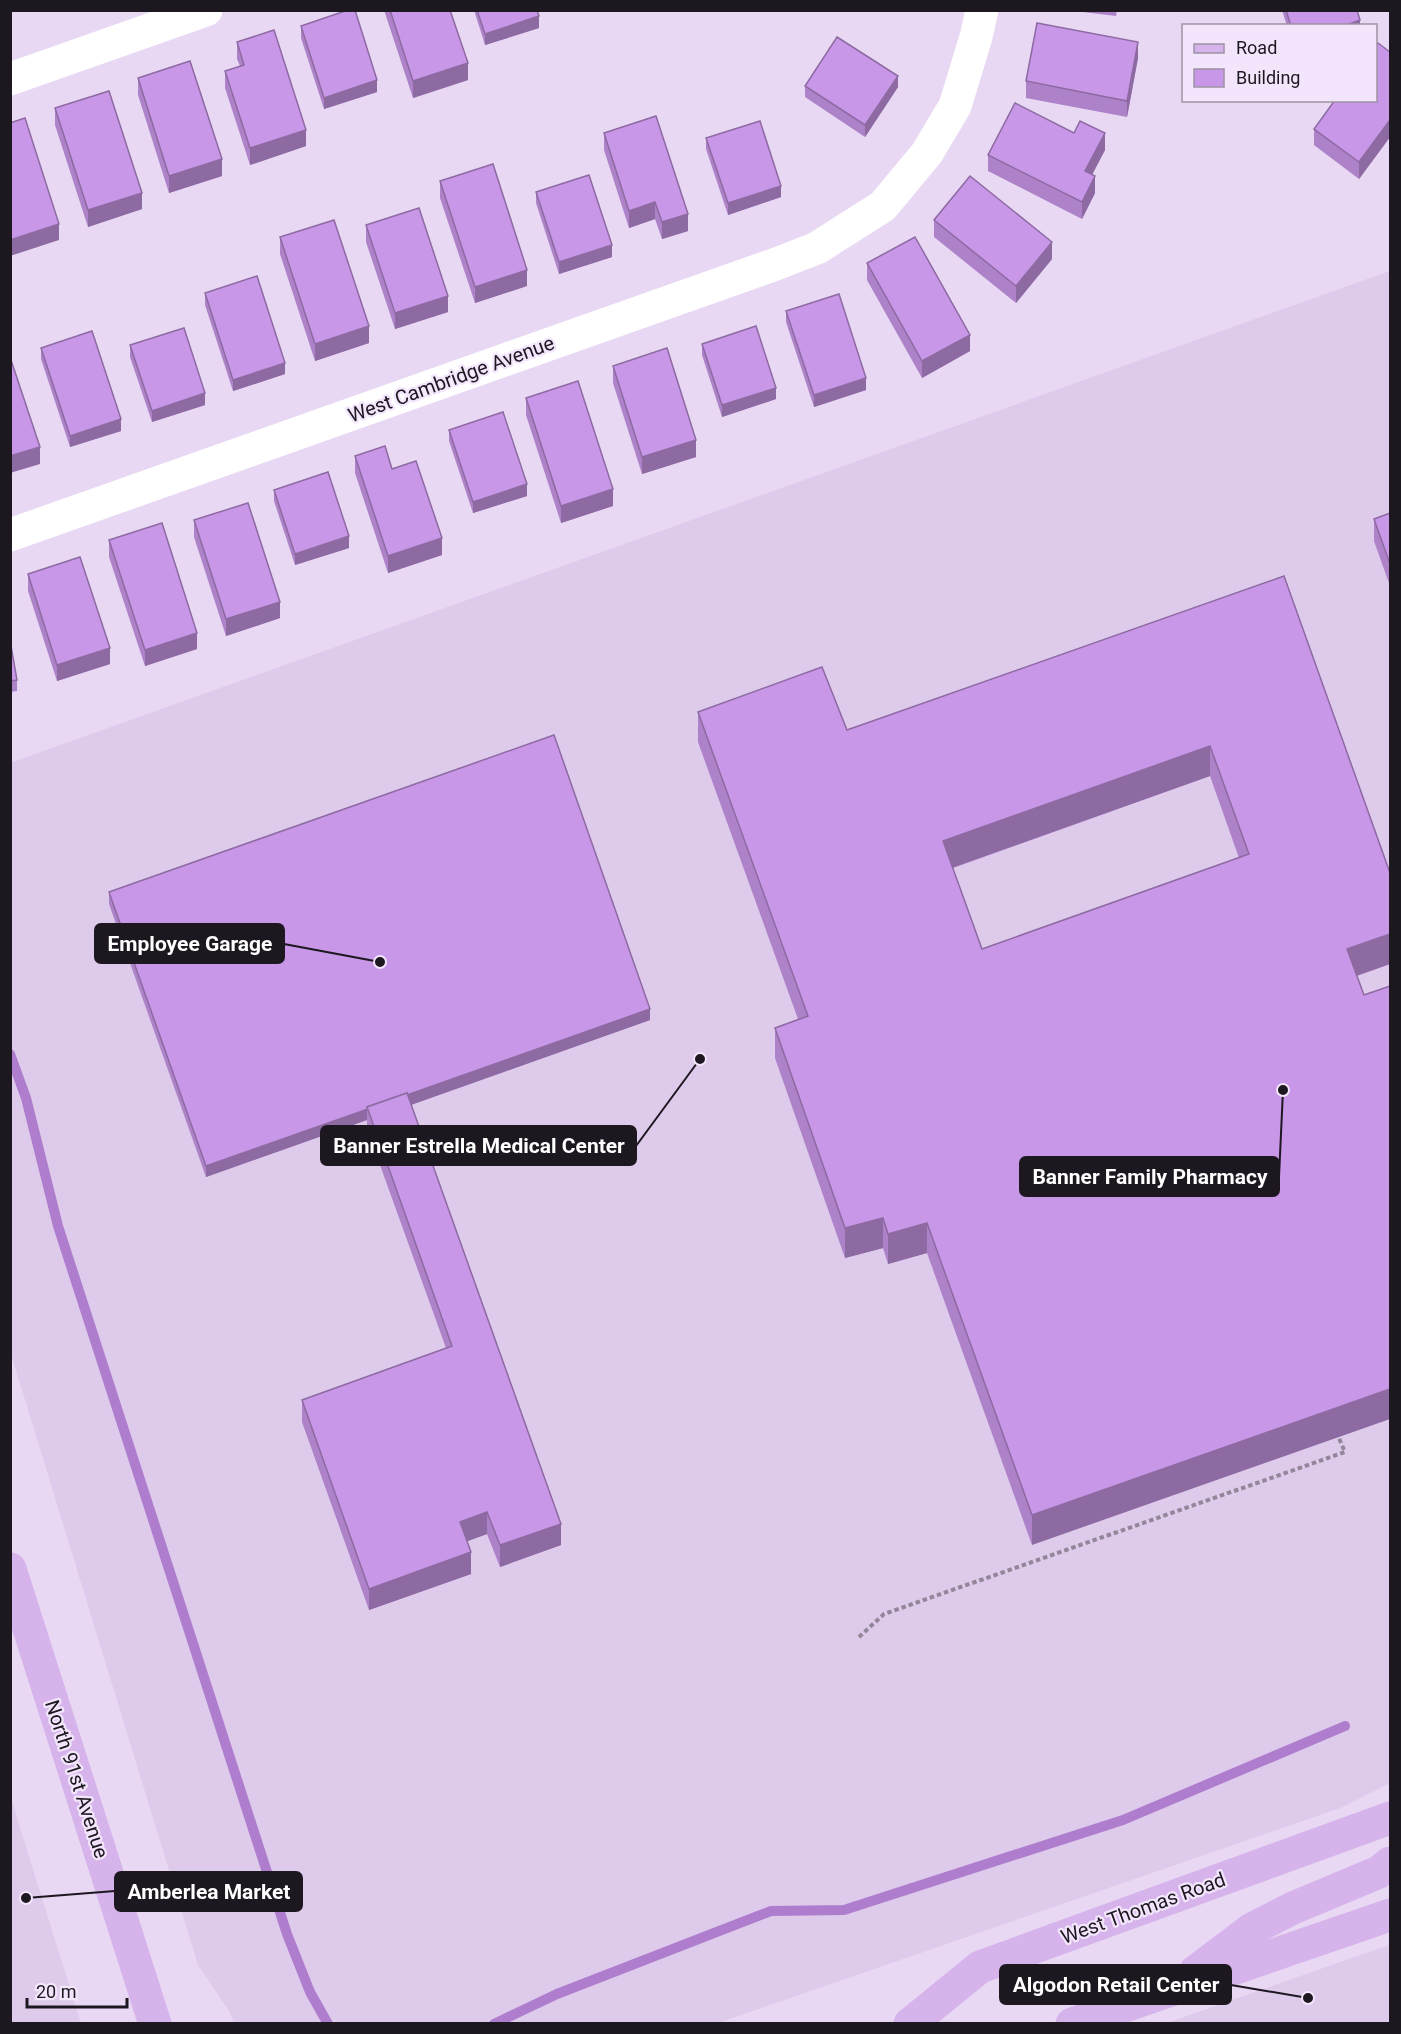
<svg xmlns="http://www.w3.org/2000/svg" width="1401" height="2034" font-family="Roboto,sans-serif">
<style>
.built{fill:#decaeb}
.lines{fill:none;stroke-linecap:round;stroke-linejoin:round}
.stream{stroke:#ae7dcd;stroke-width:10}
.path{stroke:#92879a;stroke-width:4;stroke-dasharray:4.5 3;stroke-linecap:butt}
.minor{stroke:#fff;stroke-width:33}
.major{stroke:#d6b3eb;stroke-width:33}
.wall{fill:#ad82c8;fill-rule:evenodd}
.shaded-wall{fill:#8d6aa2}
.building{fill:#c997e8;stroke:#8d6aa2;stroke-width:1.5;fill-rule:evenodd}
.labels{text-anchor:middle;stroke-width:4.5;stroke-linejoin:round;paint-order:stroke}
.street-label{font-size:20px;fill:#1d1720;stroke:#f3e6fc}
.leader{fill:none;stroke:#1d1720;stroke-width:2}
.callout-dot{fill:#1d1720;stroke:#f3e6fc;stroke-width:2}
.callout{fill:#1d1720;stroke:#1d1720;stroke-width:2}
.callout-label{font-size:21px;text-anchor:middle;font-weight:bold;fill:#fff}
</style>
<rect width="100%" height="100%" fill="#e8d8f3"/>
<!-- built -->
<g class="built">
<path d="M1390,271V1783L1343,1807L718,2023H234L229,2011L198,1965L11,1354L10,763Z"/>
<path d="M10,1793L17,1818L81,2023H11Z"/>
<path d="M1390,1945V2023H1167L1363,1954Z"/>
</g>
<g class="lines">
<!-- stream -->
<g class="stream">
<path d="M10,1054L26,1098L58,1226L287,1934L310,1992L328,2024"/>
<path d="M494,2024L557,1994L771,1911L844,1910L1123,1820L1345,1726"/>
</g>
<!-- path -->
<path class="path" d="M859,1637L884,1614L1345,1452L1338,1436"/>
<!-- minor -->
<g class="minor">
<path d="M10,79L206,10"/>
<path d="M10,535L776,264L817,248L883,206L927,153L955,106L976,37L982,10"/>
</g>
<!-- major -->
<g class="major">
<path d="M10,1569L155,2024"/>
<path d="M1195,1972L1252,1929L1293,1908L1379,1872L1390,1863"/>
<path d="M910,2024L980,1967L1390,1818"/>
<path d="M1072,2024L1390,1915"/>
</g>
</g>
<!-- wall -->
<g class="wall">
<path d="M384,10H450L468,80L413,98Z"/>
<path d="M474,10H537L539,28L485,45Z"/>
<path d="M1066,10H1117L1116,16Z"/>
<path d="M1282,10H1357L1360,26H1287Z"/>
<path d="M301,26L377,92L324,109L301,38Z"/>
<path d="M237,42L306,146L250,165L225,88V71L240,66L237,59Z"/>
<path d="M1390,52V137L1359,179L1314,145V129Z"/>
<path d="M1138,58L1127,117L1026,98V81Z"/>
<path d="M138,78L222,176L169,193L138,95Z"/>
<path d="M805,86L898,87L865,137L805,97Z"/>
<path d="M55,108L142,209L88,227L55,125Z"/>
<path d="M604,133L688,231L662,239L655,219L629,228L604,150Z"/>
<path d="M706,138L781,197L728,215L706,149Z"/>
<path d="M1105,150L1092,175L1095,193L1082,219L988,171V155Z"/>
<path d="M440,181L527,286L475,303L440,198Z"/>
<path d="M536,192L612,257L559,274L536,203Z"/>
<path d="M934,220L1052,259L1016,303L934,237Z"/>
<path d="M366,225L448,312L395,329L366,242Z"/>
<path d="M280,237L369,343L315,361L280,254Z"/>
<path d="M867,263L970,351L922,378L867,280Z"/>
<path d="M205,293L285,374L233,391L205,305Z"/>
<path d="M786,311L866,390L814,407L786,322Z"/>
<path d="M702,344L776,399L722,417L702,355Z"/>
<path d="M130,345L205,405L152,422L130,357Z"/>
<path d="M41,348L121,431L70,447L41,359Z"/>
<path d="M613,366L696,457L642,474L613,383Z"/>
<path d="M526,398L613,506L561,523L526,415Z"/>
<path d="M449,430L527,496L473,513L449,441Z"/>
<path d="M355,456L392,469L442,555L388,573L355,473Z"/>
<path d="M274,490L349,548L295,565L274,501Z"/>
<path d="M1390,513V586L1374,541V519Z"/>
<path d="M194,520L280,618L226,636L194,537Z"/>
<path d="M109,540L197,649L145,666L109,557Z"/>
<path d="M28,574L110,664L57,681L28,591Z"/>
<path d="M1284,576L1390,964L1357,976L1032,1545L927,1253L888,1264L883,1248L845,1258L775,1058V1028L798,1019L698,742V712L847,730ZM1210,776L1239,858L982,949L953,868Z"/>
<path d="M10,640L17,680V691L10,692Z"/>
<path d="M109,892L650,1020L411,1105L561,1545L500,1567L487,1534L467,1541L471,1574L369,1610L302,1422V1400L446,1348L367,1129V1120L206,1177L109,904Z"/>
</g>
<!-- shaded-wall -->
<g class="shaded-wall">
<path d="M539,16V28L485,45V34Z"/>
<path d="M1360,20V26H1344Z"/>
<path d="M1138,42V58L1127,117V101Z"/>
<path d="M468,63V80L413,98V81Z"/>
<path d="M898,76V87L865,137V125Z"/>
<path d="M377,80V92L324,109V98Z"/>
<path d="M1390,120V137L1359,179V162Z"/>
<path d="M306,130V146L250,165V148Z"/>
<path d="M1105,133V150L1085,188V171Z"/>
<path d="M222,159V176L169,193V176Z"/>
<path d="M1095,176V193L1082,219V202Z"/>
<path d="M781,186V197L728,215V203Z"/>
<path d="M142,193V209L88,227V210Z"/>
<path d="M655,202V219L629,228V211Z"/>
<path d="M688,214V231L662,239V222Z"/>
<path d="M59,224V240L10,256V240Z"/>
<path d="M1052,242V259L1016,303V286Z"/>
<path d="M612,245V257L559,274V262Z"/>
<path d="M527,270V286L475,303V287Z"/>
<path d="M448,296V312L395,329V313Z"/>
<path d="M369,326V343L315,361V344Z"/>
<path d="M970,335V351L922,378V361Z"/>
<path d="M285,363V374L233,391V380Z"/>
<path d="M866,378V390L814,407V395Z"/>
<path d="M776,388V399L722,417V405Z"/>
<path d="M205,393V405L152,422V411Z"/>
<path d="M121,419V431L70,447V436Z"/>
<path d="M696,440V457L642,474V457Z"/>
<path d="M40,447V464L10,473V456Z"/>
<path d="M527,484V496L473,513V502Z"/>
<path d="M613,489V506L561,523V506Z"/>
<path d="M349,536V548L295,565V554Z"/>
<path d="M442,538V555L388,573V556Z"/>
<path d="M280,602V618L226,636V619Z"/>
<path d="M197,633V649L145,666V650Z"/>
<path d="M110,648V664L57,681V665Z"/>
<path d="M1210,746V776L943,871V841Z"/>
<path d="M1390,934V964L1347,979V949Z"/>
<path d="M650,1009V1020L371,1119L368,1109Z"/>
<path d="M367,1109V1120L206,1177V1166Z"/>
<path d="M883,1218V1248L845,1258V1228Z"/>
<path d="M927,1223V1253L888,1264V1234Z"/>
<path d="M1390,1389V1419L1032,1545V1515Z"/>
<path d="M487,1512V1534L460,1544V1522Z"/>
<path d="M561,1524V1545L500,1567V1545Z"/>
<path d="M471,1552V1574L369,1610V1589Z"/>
</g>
<!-- building -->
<g class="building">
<path d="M348,10H355L377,80L324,98L301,26Z"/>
<path d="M390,10H450L468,63L413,81Z"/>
<path d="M477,10H537L539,16L485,34Z"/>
<path d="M1286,10H1357L1360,20L1344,26H1291Z"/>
<path d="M1037,23L1138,42L1127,101L1026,81Z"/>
<path d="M274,30L306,130L250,148L225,71L244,65L237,42Z"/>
<path d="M837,37L898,76L865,125L805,86Z"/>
<path d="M1378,43L1390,52V120L1359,162L1314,129L1335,100H1376V46Z"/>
<path d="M190,61L222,159L169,176L138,78Z"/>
<path d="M109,91L142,193L88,210L55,108Z"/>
<path d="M1015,103L1074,133L1080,121L1105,133L1085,171L1095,176L1082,202L988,155Z"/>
<path d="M656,116L688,214L662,222L655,202L629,211L604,133Z"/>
<path d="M25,118L59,224L10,240V123Z"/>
<path d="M760,121L781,186L728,203L706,138Z"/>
<path d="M493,164L527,270L475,287L440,181Z"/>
<path d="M589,175L612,245L559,262L536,192Z"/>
<path d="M970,176L1052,242L1016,286L934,220Z"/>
<path d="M419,208L448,296L395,313L366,225Z"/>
<path d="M334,220L369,326L315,344L280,237Z"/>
<path d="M915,237L970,335L922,361L867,263Z"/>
<path d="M257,276L285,363L233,380L205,293Z"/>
<path d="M839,294L866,378L814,395L786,311Z"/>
<path d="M756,326L776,388L722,405L702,344Z"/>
<path d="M184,328L205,393L152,411L130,345Z"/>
<path d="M92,331L121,419L70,436L41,348Z"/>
<path d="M667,348L696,440L642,457L613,366Z"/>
<path d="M10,357L40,447L10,456Z"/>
<path d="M578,381L613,489L561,506L526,398Z"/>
<path d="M503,412L527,484L473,502L449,430Z"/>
<path d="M385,446L392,469L416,461L442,538L388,556L355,456Z"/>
<path d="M328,472L349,536L295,554L274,490Z"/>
<path d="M248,503L280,602L226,619L194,520Z"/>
<path d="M1390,513V564L1374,519Z"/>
<path d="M162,523L197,633L145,650L109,540Z"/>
<path d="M80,557L110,648L57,665L28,574Z"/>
<path d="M1284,576L1390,873V934L1347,949L1364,995L1390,986V1389L1032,1515L927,1223L888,1234L883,1218L845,1228L775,1028L808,1016L698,712L822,667L847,730ZM1210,746L1249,854L982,949L943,841Z"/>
<path d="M10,640L17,680L10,681Z"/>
<path d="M554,735L650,1009L407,1095V1093L367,1107L368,1109L206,1166L109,892Z"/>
<path d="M407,1093L561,1524L500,1545L487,1512L460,1522L471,1552L369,1589L302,1400L452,1346L367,1107Z"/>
</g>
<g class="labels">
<!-- street labels -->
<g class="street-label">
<text transform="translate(451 379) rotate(-20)" y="7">West Cambridge Avenue</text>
<text transform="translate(77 1779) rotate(72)" y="7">North 91st Avenue</text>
<text transform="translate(1143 1908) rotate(-20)" y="7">West Thomas Road</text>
</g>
</g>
<!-- callouts -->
<path class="leader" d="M380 962L284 944M700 1059L636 1146M1283 1090L1279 1177M26 1898L115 1891M1308 1998L1231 1985"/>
<g class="callout-dot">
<circle cx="380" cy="962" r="6"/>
<circle cx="700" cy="1059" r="6"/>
<circle cx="1283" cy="1090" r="6"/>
<circle cx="26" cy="1898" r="6"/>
<circle cx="1308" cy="1998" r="6"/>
</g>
<g class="callout">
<rect x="95" y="924" width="189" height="39" rx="6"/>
<rect x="321" y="1126" width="315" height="39" rx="6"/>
<rect x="1020" y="1157" width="259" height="39" rx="6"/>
<rect x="115" y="1872" width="187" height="39" rx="6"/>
<rect x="1000" y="1965" width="231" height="39" rx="6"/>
</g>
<g class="callout-label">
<text x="190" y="951">Employee Garage</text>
<text x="479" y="1153">Banner Estrella Medical Center</text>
<text x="1150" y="1184">Banner Family Pharmacy</text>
<text x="209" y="1899">Amberlea Market</text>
<text x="1116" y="1992">Algodon Retail Center</text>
</g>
<!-- border -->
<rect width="1401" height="2034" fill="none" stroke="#1d1720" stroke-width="24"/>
<!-- legend -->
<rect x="1182" y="24" width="195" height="78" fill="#f3e6fc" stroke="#9d93a4" stroke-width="1.5"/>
<rect x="1194" y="44" width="30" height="9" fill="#d6b3eb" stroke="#9d93a4" stroke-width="1.5"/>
<text x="1236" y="54" font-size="18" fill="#1d1720">Road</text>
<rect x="1194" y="69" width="30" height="18" fill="#c997e8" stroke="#9d93a4" stroke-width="1.5"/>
<text x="1236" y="84" font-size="18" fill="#1d1720">Building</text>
<!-- scale -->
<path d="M27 1998v9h100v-9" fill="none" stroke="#1d1720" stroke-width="3"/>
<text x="36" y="1998" font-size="18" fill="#1d1720" stroke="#f3e6fc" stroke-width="4.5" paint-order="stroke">20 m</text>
</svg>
